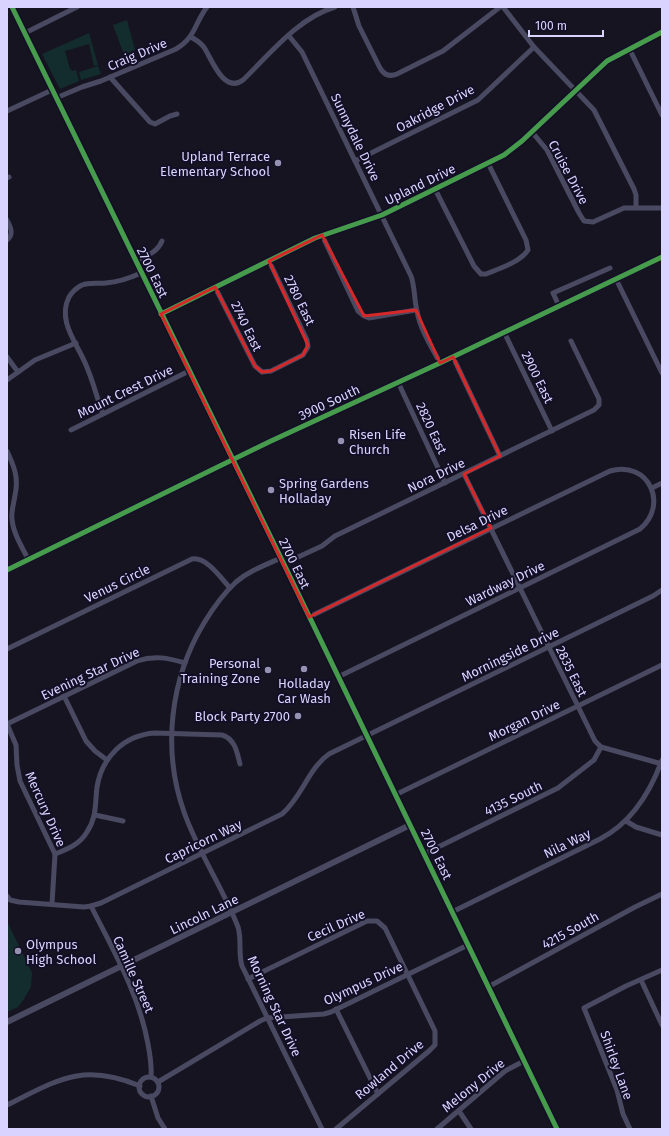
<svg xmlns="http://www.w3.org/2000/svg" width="669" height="1136" font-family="'Fira Sans',sans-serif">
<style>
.green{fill:#132c2d}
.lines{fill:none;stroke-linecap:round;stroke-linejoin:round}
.minor{stroke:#4a4962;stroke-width:5}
.tertiary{stroke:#4a4962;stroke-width:6}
.secondary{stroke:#575674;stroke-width:7}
.cycleway-casing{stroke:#130f26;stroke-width:8}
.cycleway{stroke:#469c4c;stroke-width:5}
.marked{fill:none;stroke:#d62828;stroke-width:3;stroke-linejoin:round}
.poi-dot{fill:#9591b1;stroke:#130f26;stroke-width:1.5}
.labels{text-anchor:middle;stroke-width:4;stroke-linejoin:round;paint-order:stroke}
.street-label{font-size:13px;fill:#d9d4ff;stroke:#130f26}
.poi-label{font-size:13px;fill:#d9d4ff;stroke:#130f26;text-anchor:end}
</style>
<rect width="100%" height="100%" fill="#161421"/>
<!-- green -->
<g class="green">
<path d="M127,20L135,50L124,55L113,25Z"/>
<path d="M89,33L98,65L94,66L89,44L65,51L70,69L73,71L76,70L79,81L60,89L42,54Z"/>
<path d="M98,66L101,74L81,80L79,72Z"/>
<path d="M7,921L32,973L31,987L24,999L18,1007L7,1012Z"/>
</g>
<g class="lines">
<!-- minor -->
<g class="minor">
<path d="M353,7L359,26L380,68C384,75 390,77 397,74L443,51L500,7"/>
<path d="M503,7L534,47L594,110L634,189L636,195V207"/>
<path d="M25,33L77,7"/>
<path d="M289,36L302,52L411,276C415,287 414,299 417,311C420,329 431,346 440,363"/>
<path d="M191,37C196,40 202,43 205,49C212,60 224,94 243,80C270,54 298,18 335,7"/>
<path d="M629,48L662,115"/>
<path d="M110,77L150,122L155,124L170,116L177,114"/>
<path d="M56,98L82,87L101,81L176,49C196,37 194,24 207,7"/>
<path d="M7,111L52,90"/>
<path d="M532,132L547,150L579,213L584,221L593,222L624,208H662"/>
<path d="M355,161L478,100L534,47"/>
<path d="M7,178L9,177"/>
<path d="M435,189L474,266L481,274H486L491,272C503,267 521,261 528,250L526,240L488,163"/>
<path d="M7,220C11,228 14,234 7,240"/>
<path d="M322,235L358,311L364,316L369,318L416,310"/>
<path d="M135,261C146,256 157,253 162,241"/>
<path d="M616,279L662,373"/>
<path d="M215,287L255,366L262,372L271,371L303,355L308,347L307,340L269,261"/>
<path d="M559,306L553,293L610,268"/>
<path d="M504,332L552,431"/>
<path d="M7,357L18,372"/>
<path d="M453,357L500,456"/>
<path d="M7,380L35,360L76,343"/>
<path d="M398,382L445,483"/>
<path d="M103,414C97,398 93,381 86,365C77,343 57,321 69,297C72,292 76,288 82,285C90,282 98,284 106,283C119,282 130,278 141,273"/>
<path d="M71,430L189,371"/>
<path d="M7,451C14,466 19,478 15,495C14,503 11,511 12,519C13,533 22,547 28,559"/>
<path d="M464,474L595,741L601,747L662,764"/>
<path d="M652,488L662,483"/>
<path d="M281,558C265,565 249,571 236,582C223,594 213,608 204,623C170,679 162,750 184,812C198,852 223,888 238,927C242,940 238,953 242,966L322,1129"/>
<path d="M283,564L322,546L335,536L594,410L599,405V399L571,341"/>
<path d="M309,617L610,471C649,460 669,505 640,529L338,677"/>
<path d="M7,649L192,559C206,556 221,578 230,588"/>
<path d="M64,696L86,741L95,751L107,760"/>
<path d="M7,724L137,661C155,655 168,658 185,663"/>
<path d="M7,724L16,745L17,765L20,781L55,854L52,904"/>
<path d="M395,795L662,665"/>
<path d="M95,815L123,821"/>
<path d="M626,821L636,827L662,835"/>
<path d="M55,854C68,849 80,844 87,832C97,817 95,803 97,787C102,757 124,735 155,733L222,735C235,739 237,752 240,764"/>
<path d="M424,854L558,788L594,760L601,747"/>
<path d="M7,896L10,900L19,902L84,907L91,906L101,903L282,814C302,797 308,769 329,754L653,596L662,590"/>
<path d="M91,906C113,950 139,994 148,1044C150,1055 152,1065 151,1077"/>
<path d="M452,912L600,839C631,823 650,793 662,760"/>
<path d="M248,979L367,921H377L385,928L435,1031V1045L429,1051L336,1129"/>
<path d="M641,980L662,1025"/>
<path d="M488,987L635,907L662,894"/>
<path d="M336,1009L378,1094"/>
<circle cx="149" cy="1087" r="10"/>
<path d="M158,1082L260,1021L267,1018L324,1014L331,1012L468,945"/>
<path d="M151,1096L158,1118L165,1129"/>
<path d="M7,1105C58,1080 82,1062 140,1086"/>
<path d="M459,1111L471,1129"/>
<path d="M437,1129L505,1071L524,1061"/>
<path d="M630,1129L623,1114L617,1090L584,1008L626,986L662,970"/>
</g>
<!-- tertiary -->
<g class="tertiary">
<path d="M12,7L281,558L557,1129"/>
<path d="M161,314L315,238L382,215L504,155L522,141L607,61L662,32"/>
<path d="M7,1022L410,825"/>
</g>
<!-- secondary -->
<path class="secondary" d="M7,570L271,441L440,363L662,257"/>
<defs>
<g id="cycleway">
<path d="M12,7L281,558L557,1129"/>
<path d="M161,314L315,238L382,215L504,155L522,141L607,61L662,32"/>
<path d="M7,570L271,441L440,363L662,257"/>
</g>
</defs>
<!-- cycleway casing -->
<use href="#cycleway" class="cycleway-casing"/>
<!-- cycleway -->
<use href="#cycleway" class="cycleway"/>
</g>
<!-- marked area -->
<path class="marked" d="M322,235L364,316L416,310L440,363L453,357L500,456L464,474L491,528L309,617L161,314L215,287L255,366L262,372L271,371L303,355L308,345L269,261Z"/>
<!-- markers -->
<g class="poi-dot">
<circle cx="278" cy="163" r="4"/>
<circle cx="341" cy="441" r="4"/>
<circle cx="271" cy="490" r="4"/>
<circle cx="304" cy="669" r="4"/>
<circle cx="268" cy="670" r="4"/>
<circle cx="298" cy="716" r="4"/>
<circle cx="18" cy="951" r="4"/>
</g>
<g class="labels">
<!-- street labels -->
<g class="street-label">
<text transform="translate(137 54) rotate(-23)" y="5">Craig Drive</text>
<text transform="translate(435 108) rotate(-28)" y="5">Oakridge Drive</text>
<text transform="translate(356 137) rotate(64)" y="5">Sunnydale Drive</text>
<text transform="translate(569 172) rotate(62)" y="5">Cruise Drive</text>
<text transform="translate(420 184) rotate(-26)" y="5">Upland Drive</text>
<text transform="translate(153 272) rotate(64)" y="5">2700 East</text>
<text transform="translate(300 300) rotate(64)" y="5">2780 East</text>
<text transform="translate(247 326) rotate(64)" y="5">2740 East</text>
<text transform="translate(538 377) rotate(64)" y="5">2900 East</text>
<text transform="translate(125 391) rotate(-26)" y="5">Mount Crest Drive</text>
<text transform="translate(329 402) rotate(-25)" y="5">3900 South</text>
<text transform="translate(432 428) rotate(65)" y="5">2820 East</text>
<text transform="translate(436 475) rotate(-26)" y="5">Nora Drive</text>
<text transform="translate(477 523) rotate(-26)" y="5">Delsa Drive</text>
<text transform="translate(295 563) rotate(64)" y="5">2700 East</text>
<text transform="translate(117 583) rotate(-26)" y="5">Venus Circle</text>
<text transform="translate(505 583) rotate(-26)" y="5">Wardway Drive</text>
<text transform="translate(510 654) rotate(-26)" y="5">Morningside Drive</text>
<text transform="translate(572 671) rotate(64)" y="5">2835 East</text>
<text transform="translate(90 673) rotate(-25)" y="5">Evening Star Drive</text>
<text transform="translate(524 720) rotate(-26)" y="5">Morgan Drive</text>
<text transform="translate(513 798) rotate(-26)" y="5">4135 South</text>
<text transform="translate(46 809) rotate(66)" y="5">Mercury Drive</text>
<text transform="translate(203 841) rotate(-26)" y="5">Capricorn Way</text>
<text transform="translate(567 843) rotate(-26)" y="5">Nila Way</text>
<text transform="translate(437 854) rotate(64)" y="5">2700 East</text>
<text transform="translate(204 914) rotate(-26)" y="5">Lincoln Lane</text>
<text transform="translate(336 925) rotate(-24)" y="5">Cecil Drive</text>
<text transform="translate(570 930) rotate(-29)" y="5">4215 South</text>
<text transform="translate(134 974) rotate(66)" y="5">Camille Street</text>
<text transform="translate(363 983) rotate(-25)" y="5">Olympus Drive</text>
<text transform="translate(275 1006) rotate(65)" y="5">Morning Star Drive</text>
<text transform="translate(617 1065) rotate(70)" y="5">Shirley Lane</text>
<text transform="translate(389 1069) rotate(-40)" y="5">Rowland Drive</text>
<text transform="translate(473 1085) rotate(-39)" y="5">Melony Drive</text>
</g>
<!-- poi labels -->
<g class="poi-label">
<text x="270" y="161">Upland Terrace<tspan x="270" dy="15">Elementary School</tspan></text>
<text x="349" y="439" text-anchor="start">Risen Life<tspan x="349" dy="15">Church</tspan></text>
<text x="279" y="488" text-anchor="start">Spring Gardens<tspan x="279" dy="15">Holladay</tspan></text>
<text x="260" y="668">Personal<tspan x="260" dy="15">Training Zone</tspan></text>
<text x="304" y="688" text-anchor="middle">Holladay<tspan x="304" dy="15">Car Wash</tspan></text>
<text x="290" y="721">Block Party 2700</text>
<text x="26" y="949" text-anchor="start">Olympus<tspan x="26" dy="15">High School</tspan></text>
</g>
</g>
<!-- border -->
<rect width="669" height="1136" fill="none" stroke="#d9d4ff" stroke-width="16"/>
<!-- scale -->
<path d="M529 30v6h74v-6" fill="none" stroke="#d9d4ff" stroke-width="2"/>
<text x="535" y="30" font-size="12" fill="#d9d4ff" stroke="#130f26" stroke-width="3" paint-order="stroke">100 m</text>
</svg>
